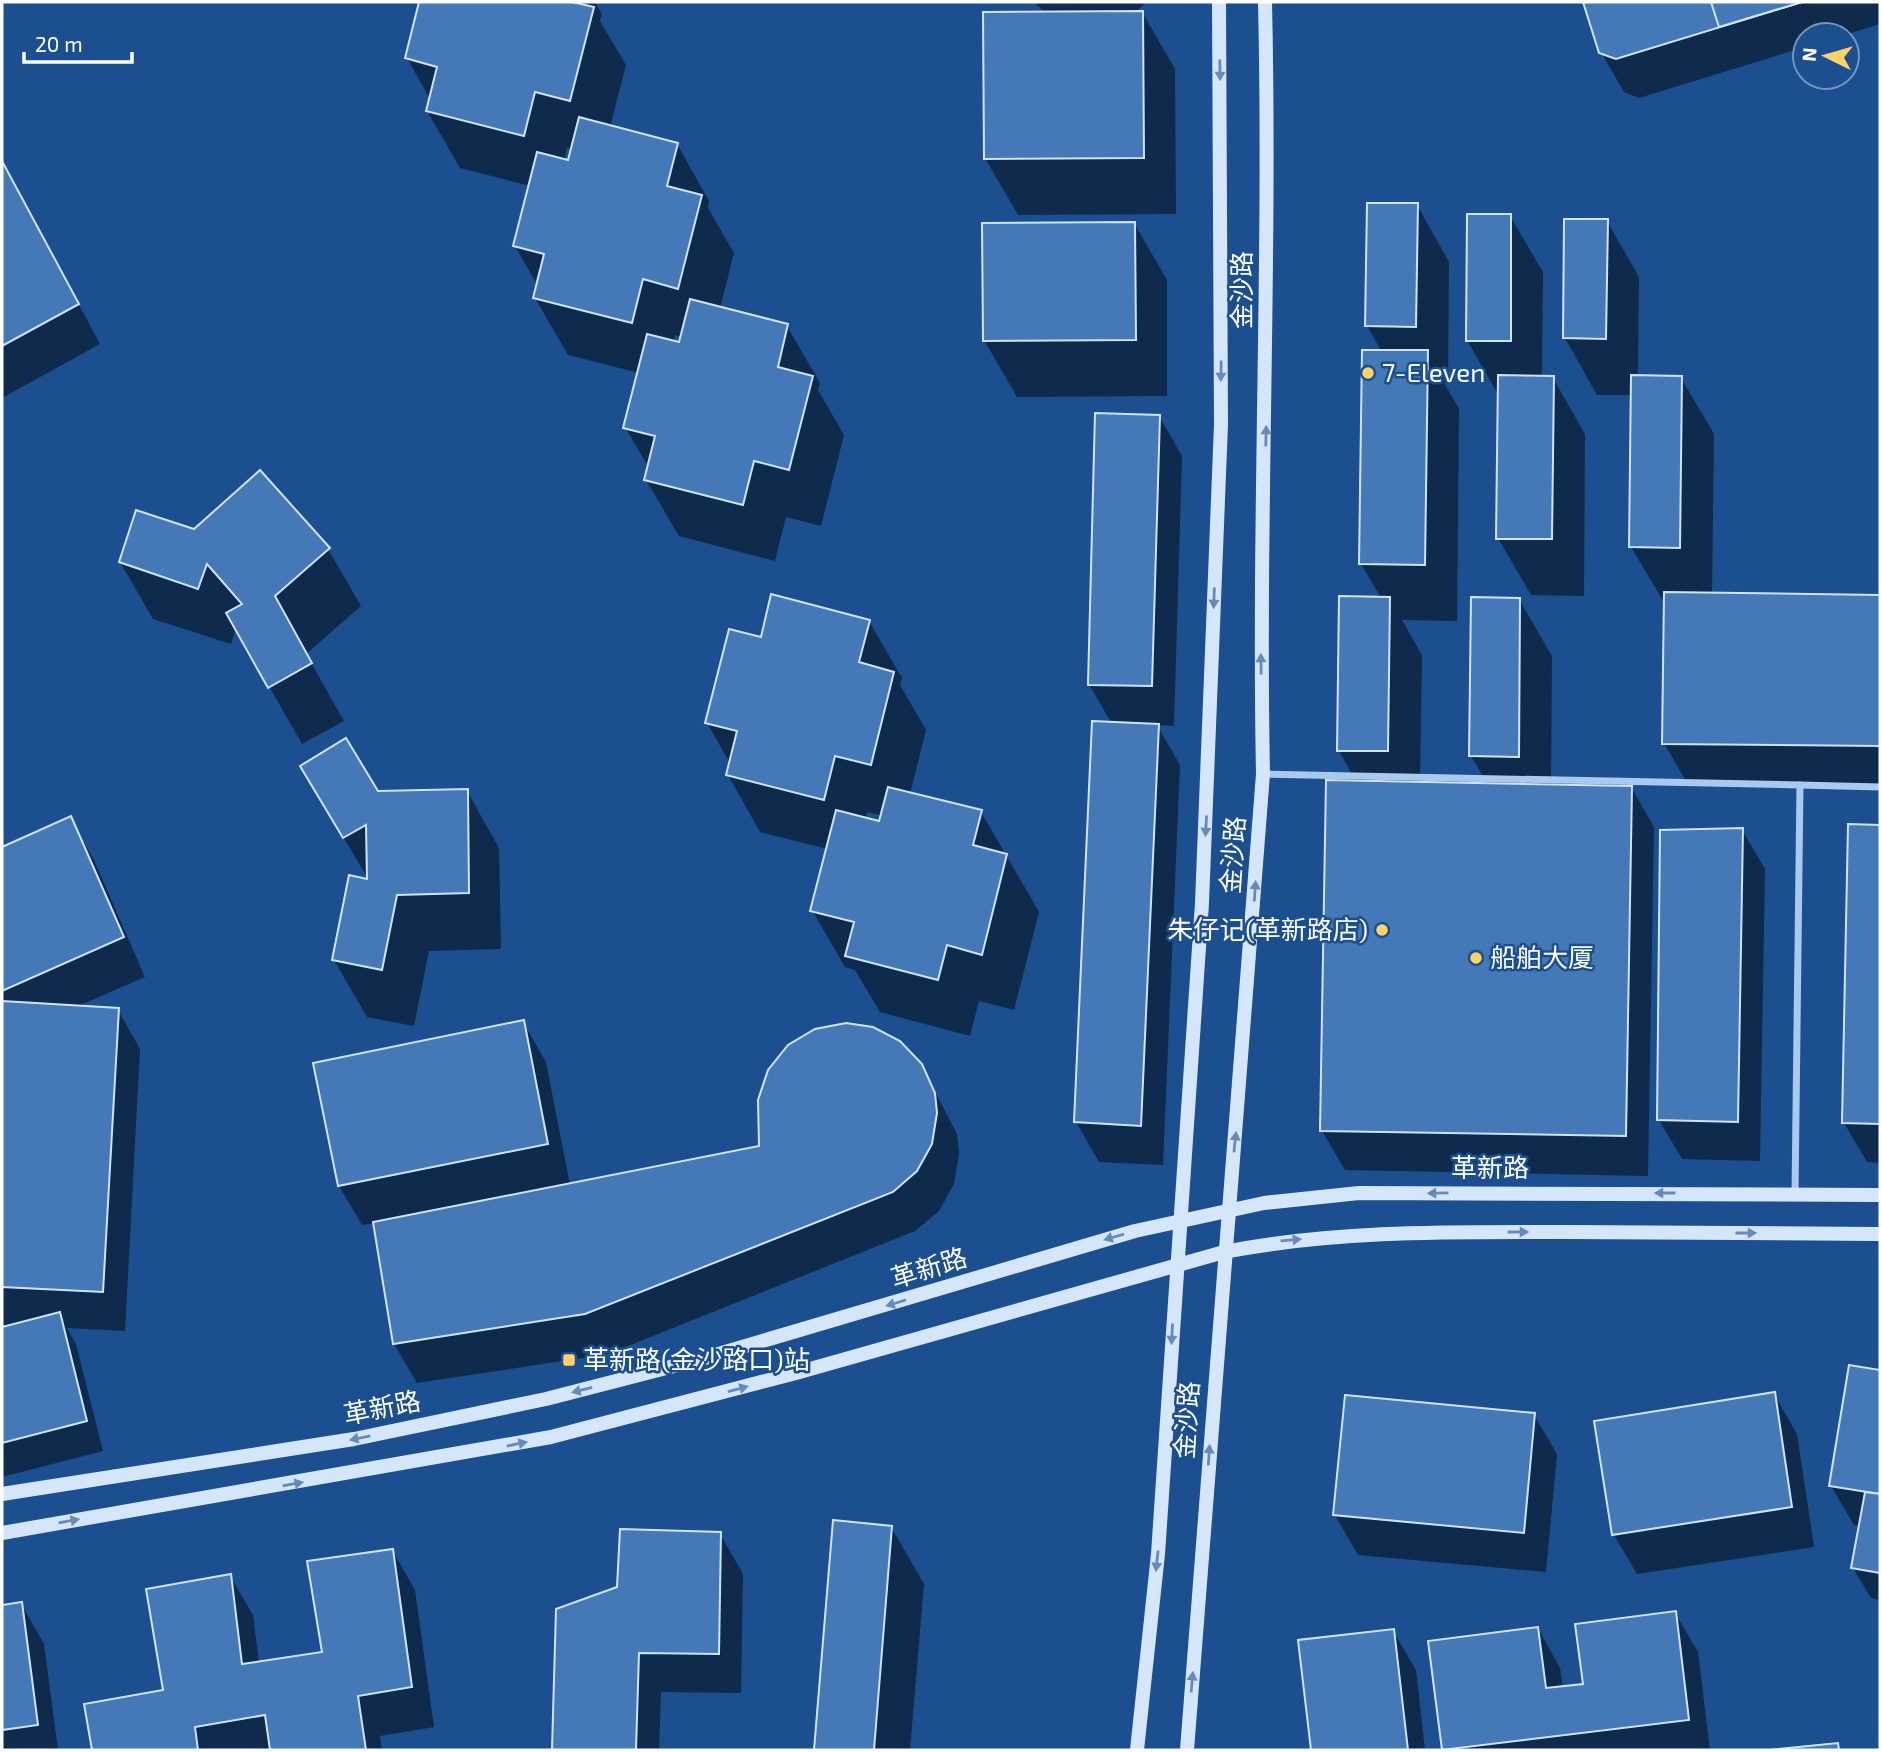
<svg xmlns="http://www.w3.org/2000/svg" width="1882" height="1752" font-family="'Exo 2','Noto Sans SC',sans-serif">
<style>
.shadow{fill:#0007;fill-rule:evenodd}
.building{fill:#4478b7;stroke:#cfe3fa;stroke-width:2}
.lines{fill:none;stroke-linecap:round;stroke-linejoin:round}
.street{stroke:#a9c9ee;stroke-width:7}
.secondary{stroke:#d6e6fa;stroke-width:14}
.oneway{fill:#668bba}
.poi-dot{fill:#ffd166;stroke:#1b4f8f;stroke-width:2.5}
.labels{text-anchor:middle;stroke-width:5;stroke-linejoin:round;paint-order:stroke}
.street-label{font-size:26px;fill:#fff;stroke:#1b4f8f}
.poi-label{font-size:26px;fill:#fff;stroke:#1b4f8f;text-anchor:start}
</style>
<rect width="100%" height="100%" fill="#1b4f8f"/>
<!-- shadow -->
<g class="shadow">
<path d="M421,2H595L602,14L600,21L626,65L610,127L677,144L709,201L708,208L734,253L720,309L787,326L820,383L818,390L844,435L821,526L786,517L775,561L679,536L646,480L649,468L625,427L639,373L568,355L535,298L538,286L515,246L530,186L460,168L427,111L430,99L407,58ZM567,148L573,149L570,162L564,161ZM675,335L682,337L680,344L673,342Z"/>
<path d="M1034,2H1146L1135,13L1142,12L1175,69L1176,214L1018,215L985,158L1045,13Z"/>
<path d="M1585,2H1880V24L1845,35H1805V47L1639,98L1624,92L1601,52Z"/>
<path d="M2,162L100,344L2,398Z"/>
<path d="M1417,205L1449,262L1448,383H1444L1459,409L1457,621L1402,620L1422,655L1420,784L1488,785L1471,756L1519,599L1552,656L1551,786L1631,787L1654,827L1648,1176L1345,1170L1322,1131L1357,783L1339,751L1341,598H1381L1361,564L1382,352L1367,326Z"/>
<path d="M1510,216L1543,272L1542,377L1553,378L1585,434L1584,596L1531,595L1498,538L1499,396L1467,340Z"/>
<path d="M1607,221L1639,277L1638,377L1681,378L1714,434L1712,595L1880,597V785L1687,783L1664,743L1665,604L1631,547L1633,395H1597L1565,338Z"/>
<path d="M1134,223L1167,280V396L1017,397L984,340Z"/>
<path d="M1159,416L1182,456L1174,726L1157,725L1180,765L1163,1165L1099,1162L1076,1122L1112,724L1089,684Z"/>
<path d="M328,549L361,606L306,654L344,721L302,744L236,628L231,644L153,619L120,562Z"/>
<path d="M869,621L902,678L900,685L926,730L910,794L981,812L1039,912L1014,1010L979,1001L970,1036L880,1012L855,970L845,967L812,910L828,849L760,832L728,775L730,763L707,723L762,639ZM867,812L883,816L881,823L866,820Z"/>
<path d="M467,791L499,848L501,949L429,951L414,1026L367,1017L334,960L370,882L335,823L377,793Z"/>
<path d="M70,818L93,858L145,977L76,1007L118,1010L140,1049L125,1331L67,1328L76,1344L103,1451L2,1477V1329L13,1326L2,1325V849Z"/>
<path d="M1850,826L1880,827V1163L1867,1162L1844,1123Z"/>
<path d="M1742,830L1765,869L1760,1161L1682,1159L1659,1120Z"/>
<path d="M523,1022L546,1062L570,1185L761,1147L921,1065L957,1134L959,1154L954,1184L939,1211L915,1231L608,1354L417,1383L394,1344L375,1223L362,1225L339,1186Z"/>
<path d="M1851,1367L1880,1372V1600L1871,1598L1853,1568L1860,1526L1854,1525L1831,1486Z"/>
<path d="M1774,1394L1797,1434L1814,1547L1637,1574L1614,1535L1596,1422Z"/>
<path d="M1534,1415L1557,1454L1546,1572L1358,1555L1335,1515Z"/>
<path d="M835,1522L891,1527L924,1584L910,1750H816Z"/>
<path d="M720,1534L743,1574L741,1693L661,1692L659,1750H554L558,1611L619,1588Z"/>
<path d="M392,1550L415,1590L434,1727L380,1736L382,1750H93L86,1705L165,1691L230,1576L253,1615L259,1663L324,1653Z"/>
<path d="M21,1604L44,1644L58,1750H2V1607Z"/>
<path d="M1675,1613L1698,1652L1710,1750H1443L1430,1642L1538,1628L1560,1668L1563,1688L1585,1685Z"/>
<path d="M1393,1631L1416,1670L1425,1750H1313L1300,1642Z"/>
</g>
<!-- building -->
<g class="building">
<path d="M419,2H572L594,7L570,101L535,92L524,136L426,111L437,67L405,58Z"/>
<path d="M1583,2H1802L1616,59L1599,53Z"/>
<path d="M1711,2H1802L1719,27Z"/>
<path d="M1143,11L1144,158L984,159L983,12Z"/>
<path d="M579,117L678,143L667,186L702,195L678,289L643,279L632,323L533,298L544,254L513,246L537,152L568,160Z"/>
<path d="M2,161L79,304L2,346Z"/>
<path d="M1367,203H1418L1416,327L1365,326Z"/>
<path d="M1467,214H1511V341H1466Z"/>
<path d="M1564,219H1608L1606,339L1563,338Z"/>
<path d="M1135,222L1136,340L983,341L982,223Z"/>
<path d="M690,299L788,324L778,367L813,376L789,470L754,461L743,505L644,480L655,436L623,428L647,334L679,342Z"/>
<path d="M1362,350H1428L1425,565L1359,564Z"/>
<path d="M1498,375L1554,376L1552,539H1496Z"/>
<path d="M1631,375L1682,376L1680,548L1629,547Z"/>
<path d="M1095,413L1160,415L1152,686L1088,685Z"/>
<path d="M260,470L330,548L275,596L312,663L268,688L226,613L242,604L207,564L198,589L119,562L136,510L194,529Z"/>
<path d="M1664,592L1880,595V746L1662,744Z"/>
<path d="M771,594L870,620L859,662L894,672L871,765L835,756L824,800L726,775L737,731L705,723L729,629L761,637Z"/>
<path d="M1339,596L1390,597L1388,751H1337Z"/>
<path d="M1471,597L1520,598L1519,757L1469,756Z"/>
<path d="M1092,721L1159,724L1141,1126L1074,1122Z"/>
<path d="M346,738L378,791L468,789L469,893L397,895L382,970L332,960L349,875L367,879L366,825L343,838L300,766Z"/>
<path d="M1326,780L1632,786L1626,1136L1320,1131Z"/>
<path d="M888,787L982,810L973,845L1007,854L982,955L947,945L938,980L845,956L854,922L810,911L836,810L879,821Z"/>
<path d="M71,816L124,937L2,991V847Z"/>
<path d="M1848,824L1880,825V1124L1842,1123Z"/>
<path d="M1743,828L1738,1122L1657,1120L1660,830Z"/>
<path d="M2,1001L119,1008L103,1292L2,1287Z"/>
<path d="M524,1020L548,1144L338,1186L313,1063Z"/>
<path d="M846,1023L873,1027L900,1041L922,1064L935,1093L937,1113L932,1144L917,1171L893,1192L585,1314L393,1344L373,1222L759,1146L758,1100L768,1070L788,1045L815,1029Z"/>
<path d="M60,1312L87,1421L2,1443V1327Z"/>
<path d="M1849,1365L1880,1370V1494L1829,1486Z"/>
<path d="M1775,1392L1792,1507L1612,1535L1594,1421Z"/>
<path d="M1345,1395L1535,1413L1524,1533L1333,1515Z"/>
<path d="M1865,1492L1880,1494V1573L1851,1568Z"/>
<path d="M833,1520L892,1526L874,1750H814Z"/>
<path d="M620,1529L721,1532L719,1654L639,1653L636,1750H552L556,1609L617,1587Z"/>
<path d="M393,1549L412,1687L358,1696L366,1750H270L265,1715L195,1727L198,1750H92L84,1704L163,1690L146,1589L231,1574L242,1664L322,1652L307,1561Z"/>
<path d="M22,1602L38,1725L2,1730V1605Z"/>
<path d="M1676,1611L1689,1720L1442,1750L1428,1641L1538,1627L1546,1688L1583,1684L1575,1624Z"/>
<path d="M1394,1629L1408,1750H1311L1298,1640Z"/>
<path d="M1838,1743L1839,1750H1769Z"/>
</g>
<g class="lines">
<!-- street -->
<g class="street">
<path d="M1263,774L1800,785L1795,1194"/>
<path d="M1800,785L1880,787"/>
</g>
<!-- secondary -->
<g class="secondary">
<path d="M2,1494L354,1439L546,1399L705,1358L1135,1231L1264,1203L1359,1193L1880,1195"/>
<path d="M2,1533L551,1437L796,1373L1224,1252C1337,1230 1453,1232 1567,1232C1672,1233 1776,1233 1880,1234"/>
<path d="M1137,1750L1158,1554L1202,903L1221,424L1219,2"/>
<path d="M1187,1750L1263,774C1258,517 1271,259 1265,2"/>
</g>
</g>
<!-- one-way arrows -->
<defs><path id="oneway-solid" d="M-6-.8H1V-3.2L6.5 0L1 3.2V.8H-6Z" transform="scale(1.75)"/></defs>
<g class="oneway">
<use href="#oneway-solid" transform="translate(1220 70) rotate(89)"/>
<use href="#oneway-solid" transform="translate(1221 371) rotate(91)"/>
<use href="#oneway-solid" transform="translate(1266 436) rotate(-89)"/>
<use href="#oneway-solid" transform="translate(1214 598) rotate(92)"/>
<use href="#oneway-solid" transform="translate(1261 664) rotate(-91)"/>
<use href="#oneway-solid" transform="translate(1206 826) rotate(93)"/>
<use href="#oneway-solid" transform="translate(1255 891) rotate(-86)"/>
<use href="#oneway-solid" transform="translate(1235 1142) rotate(-84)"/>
<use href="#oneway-solid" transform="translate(1438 1193) rotate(179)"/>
<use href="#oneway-solid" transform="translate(1665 1193) rotate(-180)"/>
<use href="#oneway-solid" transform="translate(1518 1232)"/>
<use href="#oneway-solid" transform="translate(1746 1233)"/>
<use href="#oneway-solid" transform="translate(1114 1237) rotate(164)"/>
<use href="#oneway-solid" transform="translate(1291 1240) rotate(-5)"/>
<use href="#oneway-solid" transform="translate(896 1303) rotate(163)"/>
<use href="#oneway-solid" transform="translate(1172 1334) rotate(93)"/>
<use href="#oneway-solid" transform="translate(738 1389) rotate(-15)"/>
<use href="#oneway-solid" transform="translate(582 1390) rotate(166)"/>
<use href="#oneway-solid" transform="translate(360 1438) rotate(169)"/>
<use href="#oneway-solid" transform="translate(517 1444) rotate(-11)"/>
<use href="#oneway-solid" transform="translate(1209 1455) rotate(-86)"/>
<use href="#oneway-solid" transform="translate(293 1484) rotate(-10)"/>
<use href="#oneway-solid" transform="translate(69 1521) rotate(-10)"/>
<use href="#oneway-solid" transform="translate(1157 1561) rotate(96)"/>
<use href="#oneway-solid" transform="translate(1192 1682) rotate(-85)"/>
</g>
<!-- markers -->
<g class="poi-dot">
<circle cx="1368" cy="373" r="7"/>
<circle cx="1382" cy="930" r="7"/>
<circle cx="1476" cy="958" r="7"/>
<rect x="562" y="1353" width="14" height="14" rx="3.5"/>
</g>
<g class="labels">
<!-- street labels -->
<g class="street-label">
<text transform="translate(1242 290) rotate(-90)" y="9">金沙路</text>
<text transform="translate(1233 855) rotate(-86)" y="9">金沙路</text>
<text x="1490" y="1177">革新路</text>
<text transform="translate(929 1268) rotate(-17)" y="9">革新路</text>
<text transform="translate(382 1408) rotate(-11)" y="9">革新路</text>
<text transform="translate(1187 1420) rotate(-86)" y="9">金沙路</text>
</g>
<!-- poi labels -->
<g class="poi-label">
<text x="1382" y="382">7-Eleven</text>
<text x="1368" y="939" text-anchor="end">朱仔记(革新路店)</text>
<text x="1490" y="967">船舶大厦</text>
<text x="583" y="1369">革新路(金沙路口)站</text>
</g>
</g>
<!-- border -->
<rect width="1882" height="1752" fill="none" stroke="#ffffff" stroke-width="7"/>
<!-- north arrow -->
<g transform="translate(1826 56) rotate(275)"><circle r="33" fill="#1b4f8f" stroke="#7695bc" stroke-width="2"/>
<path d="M0-5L12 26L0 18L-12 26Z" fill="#ffd166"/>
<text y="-10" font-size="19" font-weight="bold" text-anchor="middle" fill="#ffffff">N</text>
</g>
<!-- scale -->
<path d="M24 52v10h108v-10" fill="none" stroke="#ffffff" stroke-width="3.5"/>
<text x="35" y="52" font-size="21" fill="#ffffff" stroke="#1b4f8f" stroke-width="5" paint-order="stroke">20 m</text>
</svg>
